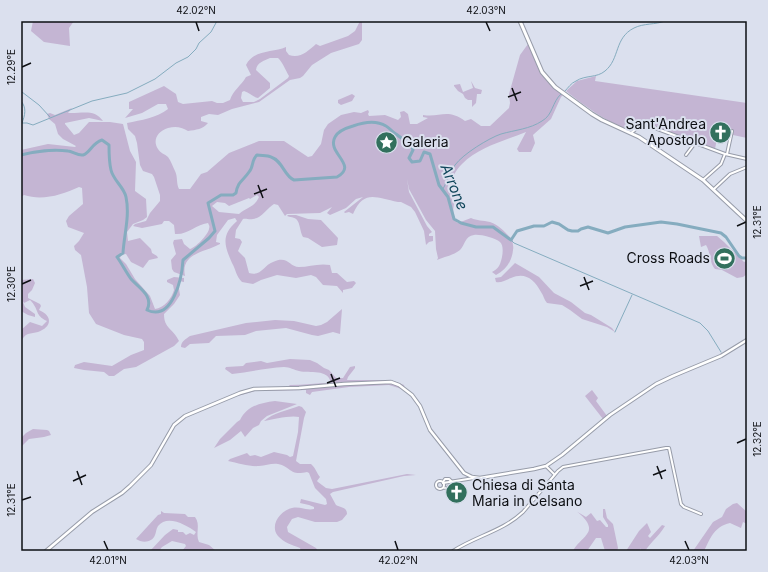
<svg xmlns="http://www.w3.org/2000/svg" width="768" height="572" font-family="Inter,sans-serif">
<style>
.green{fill:#c4b5d3;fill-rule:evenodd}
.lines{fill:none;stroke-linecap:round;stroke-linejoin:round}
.stream{stroke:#85acbf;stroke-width:1}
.river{stroke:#85acbf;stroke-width:3}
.pedestrian-casing{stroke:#979ca9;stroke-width:3.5}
.minor-casing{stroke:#979ca9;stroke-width:4}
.tertiary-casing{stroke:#979ca9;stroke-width:4.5}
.secondary-casing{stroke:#979ca9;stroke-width:5}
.pedestrian{stroke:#fff;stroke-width:1.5}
.minor{stroke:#fff;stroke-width:2}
.tertiary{stroke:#fff;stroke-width:2.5}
.secondary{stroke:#fff;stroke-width:3}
.ticks{fill:none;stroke:#0d0f13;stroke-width:1.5}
.labels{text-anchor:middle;stroke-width:4;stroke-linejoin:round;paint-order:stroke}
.poi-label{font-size:14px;fill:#0d0f13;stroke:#dbe0ee;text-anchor:end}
.water-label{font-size:15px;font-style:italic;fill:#0e4459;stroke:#dbe0ee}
.neatline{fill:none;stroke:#0d0f13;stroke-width:1.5}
.ticks-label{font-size:10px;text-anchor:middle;fill:#0d0f13}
</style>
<rect width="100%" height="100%" fill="#dbe0ee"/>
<!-- green -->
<g class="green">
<path d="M33,21H74L69,28L70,46L44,42L31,31Z"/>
<path d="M360,21H362V40L359,44L331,53L312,65L303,76L300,78L290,80L259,102L232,109L218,115L209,114L201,117V121L208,123C203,129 196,130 188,131C181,127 176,126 168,128C158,131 152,140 158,149C160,153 165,154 168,157C171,161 173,167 175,171C178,177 176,183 179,189H190L201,174L207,172L229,153L259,141H284L308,157L312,156L321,144L324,130L328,124L341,115L354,112L361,113L368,110L369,112L368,114L369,116L385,115L398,120L401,117L400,112L404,111L408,114L410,124H417L428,118L423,117V115C440,118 447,108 465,121L471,119L481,126H490L509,108L510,103L509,94L520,55L528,44L545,79L564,94L561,97L551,119L534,134L533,135L535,143L531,152H519L517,149L526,132C504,141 479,147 462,164C455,170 453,179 447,184C449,187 452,188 454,192C457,201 448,217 458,223L471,218C477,221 483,220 490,222C500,225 506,234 513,240C512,244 514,246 513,250C512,261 506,270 496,275L492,272C495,270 497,269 499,266C502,261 505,246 500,242C495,238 480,234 474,235C465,236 465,245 460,250C454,255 444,257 437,260L438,258L436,249L435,231L426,220L420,209L409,189L407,179L409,192L427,226L432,232L429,234V236H433V241L429,242L426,245L424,231L415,212L411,207L401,202H398C376,198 364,189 353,214L349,212L345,213L344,212L363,197L356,199L346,208L330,215L327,213L332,207L320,213L287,214L285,216L278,205L274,204C267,208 262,218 253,219C249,220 246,218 243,219L236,230L235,238L240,239L242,242L238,251L245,258L249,273C261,277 264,265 273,262C288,255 289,267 299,267C309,267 318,263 330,265L332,273H337L347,282L354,281L356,283L352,288L343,290V293L337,286L323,285L316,277L311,275L296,278L277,275L261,280L253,284L242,282C236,276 236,270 232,263C224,245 221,235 237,221L235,218L228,220L217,235L216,242L220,243V244C206,252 180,253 185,276L174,272L172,269L171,260L176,254L173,243L174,240L182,239L184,244L190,249C195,248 208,235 209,229C210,226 209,225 208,223C195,225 188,235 175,234L174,225L169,221H164L162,224L142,228L133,226L135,224L146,221L150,213L160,201V195L154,177L152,174L143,171L140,165L137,143L135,136L128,129L127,123C141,120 157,118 168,109L166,104H158L142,113L125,118L133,109H129V102L164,86L176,94L178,102L183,104L212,101L217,103H223L230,100C233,90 241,86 246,77L251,75L246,65C254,49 273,53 286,47V51L289,55C300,59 308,51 316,44L320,46L348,36L355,31ZM270,58H278C282,61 286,71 289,76L288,78L260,99L254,102H243L241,98L242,92L244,91C250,93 253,97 258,98L270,88V83L256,70C257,62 264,61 270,58ZM257,195L259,197C254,208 247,207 239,214L219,212L212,206L217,202L225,203L229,206L249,198L250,199Z"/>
<path d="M596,76L595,81L747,103V138L733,135V131L719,128L715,149L641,122C639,123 637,127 634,128C621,134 577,100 566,91L577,81Z"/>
<path d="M471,81L475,88L482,90L481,94H477L476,103L472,107V100H468L465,98L463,94L458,91L454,86V85L460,84L463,92L473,88Z"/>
<path d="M352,94L355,96L352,101L341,105L338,103V100Z"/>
<path d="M72,108L68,113C81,114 94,108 103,121L89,118L65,123V124L74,135L79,133L89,122H110L123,124L130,151L136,162L135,191L146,199L147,217L143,220L133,224L127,232L128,241L140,238L151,249L152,253L157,256L158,258L149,260L143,268L131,262L126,254L121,255L120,258L126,264L135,279L150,296L155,309C164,308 172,298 174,290L173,285L167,282V280L174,277L184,278V282L179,281L178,283L180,295L174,304L164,314C164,329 173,328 179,341L174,346L136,367L124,369L114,376H109L104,372L84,370L74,368L75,365L84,362L112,366L131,355L144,350V342L142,339L124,335L96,324L89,313L87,287L81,255L75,250L74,246L79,241L84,233L68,227L66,221L69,216L83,204L82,188L79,187C62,195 42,201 24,195L21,197V150L48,144L75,147L76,146L63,139L58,134L55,124L49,119L47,114L50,113L55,115Z"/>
<path d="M288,215H296L308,219L321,220L338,238L337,245L322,247L308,238L303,237C300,232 300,223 297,220C295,217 289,217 287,216Z"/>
<path d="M699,236H717L724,242L744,262L747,261V274L743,277L737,278L722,270L715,269C709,262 711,253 706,245L701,247Z"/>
<path d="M515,263L539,277L554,293L571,302L585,313L591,315L612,328L615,332L607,327L582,319L570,310L562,305L547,303C544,300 544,296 541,292C534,279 525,272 511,278C506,280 501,283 496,282L495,278L501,277Z"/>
<path d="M33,279L35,283L32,290L28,294V298L40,304L41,306L39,310C53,316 52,327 38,332C35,333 31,333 28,334C25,335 23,338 21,341V330L30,322L42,326L47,321C34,315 40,310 30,300L24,303L22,300L25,307L35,314V317L28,315L21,311V280Z"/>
<path d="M342,309L340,334L333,332L318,336L312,335L286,328L256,331L245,335L216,336L209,343L190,344L185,348L181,347C181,341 186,339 190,336L246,323L275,320L294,321L316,326L321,325L327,322Z"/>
<path d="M290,359L310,360L317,363L324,368L329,370L336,378H343L350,367L355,366V368L348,377L347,380H391L404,385L405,390L389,385L349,387L312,392L310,395L306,393V390L255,391L238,396L237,395L256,390L285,389L290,385C304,385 317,383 331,383C328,368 310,374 299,371C294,370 290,367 284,367C267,368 249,372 232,374L225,369L226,367L243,366L246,363L254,362L261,361L267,363Z"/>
<path d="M592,390L598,398L596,401L607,416L603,419L585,396Z"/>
<path d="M275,401L297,404L267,416L261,421L259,425L253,428L245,437L241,431L230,440L214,448L220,439L237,422L240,420C247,406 260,403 275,401Z"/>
<path d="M299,406L302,407L306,412L304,418L296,461L300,464H311C317,470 316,472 320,477L317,481L318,482L326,488L332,489L407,474L416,475L404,476L333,492L330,494L336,505C341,508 347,507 347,514L342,520L337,522H315L298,517L292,519L287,527L288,532L316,548L318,551H301L300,548C292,545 283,542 278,536C269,525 281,510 292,508C300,506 307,511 314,509V507L309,505L300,503L301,499L325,505L327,504L326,499L315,488L309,473L307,472C289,476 292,467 278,464C271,463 266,466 259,466C250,467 238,463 228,461L230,459L247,453L250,456L255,455L261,457L274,452L287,455L290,457L293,456L298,432L299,417C291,415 273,419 264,421C273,413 288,410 299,406Z"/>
<path d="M33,429L47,430L49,431L51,435L44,437L29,439L21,447V438L26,433Z"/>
<path d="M737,503L747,512V524L743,522L741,528L730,523C714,527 711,537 704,551H693L713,522L722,517L726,509L733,504Z"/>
<path d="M603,509H605L607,518L613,524L618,548L617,551H605L601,538H596L587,551H573C577,543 582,541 587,534C594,526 582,515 576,511L586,517L591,513L597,521L600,520L606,527H608V525L603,517Z"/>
<path d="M161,511L164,513L185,514L188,517H195C201,525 195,533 199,542L209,545L216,551H182L186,546L185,544L172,541L162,547L159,551H150L165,535L173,529L178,530V532H183L186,535L190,533L194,535L196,532C187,525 167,514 158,526C156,529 156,533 155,535C152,543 142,543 136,539L158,515L161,514Z"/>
<path d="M647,523L651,532L648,536L650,538L662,525L665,526C659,536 652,541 645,551H640L641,548L639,551H626L639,531Z"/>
</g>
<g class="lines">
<!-- stream -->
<g class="stream">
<path d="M565,91C568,88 571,83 576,81C585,75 597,78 605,71C620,59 614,38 634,28C644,23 655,25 665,21"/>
<path d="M22,92L39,105L50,117"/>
<path d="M21,101C27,108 25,115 22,123"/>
<path d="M21,123H27L33,125L92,101L127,93L155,79L176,63L188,57L196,49L199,43L211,32L217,21"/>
<path d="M443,189C447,182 450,172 455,165C463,154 489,138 501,134C515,130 530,129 542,121C553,115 552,102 561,94"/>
<path d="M511,240L514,243L700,323L708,331L721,352"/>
<path d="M615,332L632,295"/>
</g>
<!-- river -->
<path class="river" d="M21,155C38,151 51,149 68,151C72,151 78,156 83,155C90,153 92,143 102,140L109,145C109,153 109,162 111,170C113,180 124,187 126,197C130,216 124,235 123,253L117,257C122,264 126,272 131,279C139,288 154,296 147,310C173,322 182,277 183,260L209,238L215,231L208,203L221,195H233L236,193C238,181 243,181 249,172C254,167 251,160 257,155C262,156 267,155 271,157C283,161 284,176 294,180L337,177C359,165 326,153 335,137C338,131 346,128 353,126C364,122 376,120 386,126C390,128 392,132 396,134C401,138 406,141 411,145L413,150L409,158L412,162L420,161L424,152L430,154L439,185L448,197L454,219L461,223L476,227H493L511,240L517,231L534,226H544L552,222L559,224L568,230L572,231H578L581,229L588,227L608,233L625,227L661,222L677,224L721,233L726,237L739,256L742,258H747"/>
<defs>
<g id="pedestrian">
<path d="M448,487L454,486L456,489"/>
<path d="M444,488H446"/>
</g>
<g id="minor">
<path d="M626,130L637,128"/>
<path d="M631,133L641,125L644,124L725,154L747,159"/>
<path d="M727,154L732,131"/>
<path d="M686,155L695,143"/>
<path d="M703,180L721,164L725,154"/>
<path d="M714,189L730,174L747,167"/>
<path d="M546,466L554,474"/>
<circle cx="440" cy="485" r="4"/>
<path d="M443,482L445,479H449L452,482"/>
<path d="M443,483L474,478"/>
<path d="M453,551C476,536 503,531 523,512L558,471L563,467L666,448H669L681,504L684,507L701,514"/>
</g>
<path id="tertiary" d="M46,551L92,512L122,493L130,486L151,465L174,425L185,416L240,393L254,389L299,388L344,384L391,382L399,385L412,395L420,406L430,430L464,473L472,477L480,478L534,469L546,466L562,455L610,415L656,384L673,376L721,356L747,340"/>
<path id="secondary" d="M520,21L542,72L555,87L592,114L602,120L639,137L703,180L747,221"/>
</defs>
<!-- pedestrian casing -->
<use href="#pedestrian" class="pedestrian-casing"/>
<!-- minor casing -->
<use href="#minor" class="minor-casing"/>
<!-- tertiary casing -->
<use href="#tertiary" class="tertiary-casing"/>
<!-- secondary casing -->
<use href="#secondary" class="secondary-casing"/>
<!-- pedestrian -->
<use href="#pedestrian" class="pedestrian"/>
<!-- minor -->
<use href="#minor" class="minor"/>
<!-- tertiary -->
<use href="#tertiary" class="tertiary"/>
<!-- secondary -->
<use href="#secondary" class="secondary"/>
</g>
<!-- ticks -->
<path class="ticks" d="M196,22L199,31M486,22L490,31M22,67L31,63M512,88L517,101M508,97L521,92M258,185L263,198M254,194L267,189M737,226L746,222M584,277L589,290M22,284L31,280M580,286L593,281M331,374L336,387M327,383L340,378M737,443L746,439M657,466L662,479M77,471L82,485M653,475L666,470M73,481L86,475M22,500L31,497M104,541L108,550M395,541L398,550M685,541L689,550"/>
<!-- icons -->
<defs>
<symbol id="church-disc" viewBox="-11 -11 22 22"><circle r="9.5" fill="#32705d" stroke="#dbe0ee"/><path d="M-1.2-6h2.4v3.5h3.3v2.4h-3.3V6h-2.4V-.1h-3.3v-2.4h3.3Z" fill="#fff"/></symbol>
<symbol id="sight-disc" viewBox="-11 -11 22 22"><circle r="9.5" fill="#32705d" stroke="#dbe0ee"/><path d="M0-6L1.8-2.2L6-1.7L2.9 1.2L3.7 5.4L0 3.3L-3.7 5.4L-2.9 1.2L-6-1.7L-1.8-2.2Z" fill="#fff"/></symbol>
<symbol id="stadium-disc" viewBox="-11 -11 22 22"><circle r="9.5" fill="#32705d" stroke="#dbe0ee"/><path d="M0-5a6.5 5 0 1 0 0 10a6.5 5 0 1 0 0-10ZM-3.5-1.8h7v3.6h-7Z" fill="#fff"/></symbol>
</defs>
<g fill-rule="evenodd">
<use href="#church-disc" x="708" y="120" width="25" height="25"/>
<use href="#sight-disc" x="374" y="130" width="25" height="25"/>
<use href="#stadium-disc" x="712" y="246" width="25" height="25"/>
<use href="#church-disc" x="444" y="480" width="25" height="25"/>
</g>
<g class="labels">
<!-- poi labels -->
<g class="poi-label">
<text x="706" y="129">Sant'Andrea<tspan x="706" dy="16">Apostolo</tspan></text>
<text x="402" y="147" text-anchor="start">Galeria</text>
<text x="710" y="263">Cross Roads</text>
<text x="472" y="490" text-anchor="start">Chiesa di Santa<tspan x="472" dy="16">Maria in Celsano</tspan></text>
</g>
<!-- water labels -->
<g class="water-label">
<text transform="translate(454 187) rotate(68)" y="5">Arrone</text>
</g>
</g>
<!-- border -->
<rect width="768" height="572" fill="none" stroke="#dbe0ee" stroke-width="44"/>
<rect x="22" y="22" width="724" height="528" class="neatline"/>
<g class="ticks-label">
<text x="196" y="14">42.02°N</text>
<text x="486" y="14">42.03°N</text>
<text transform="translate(11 67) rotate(-90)" y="4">12.29°E</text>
<text transform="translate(757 222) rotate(-90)" y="4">12.31°E</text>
<text transform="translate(11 284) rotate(-90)" y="4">12.30°E</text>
<text transform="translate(757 439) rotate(-90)" y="4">12.32°E</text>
<text transform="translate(11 500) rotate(-90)" y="4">12.31°E</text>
<text x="108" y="564">42.01°N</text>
<text x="398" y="564">42.02°N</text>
<text x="689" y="564">42.03°N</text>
</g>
</svg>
